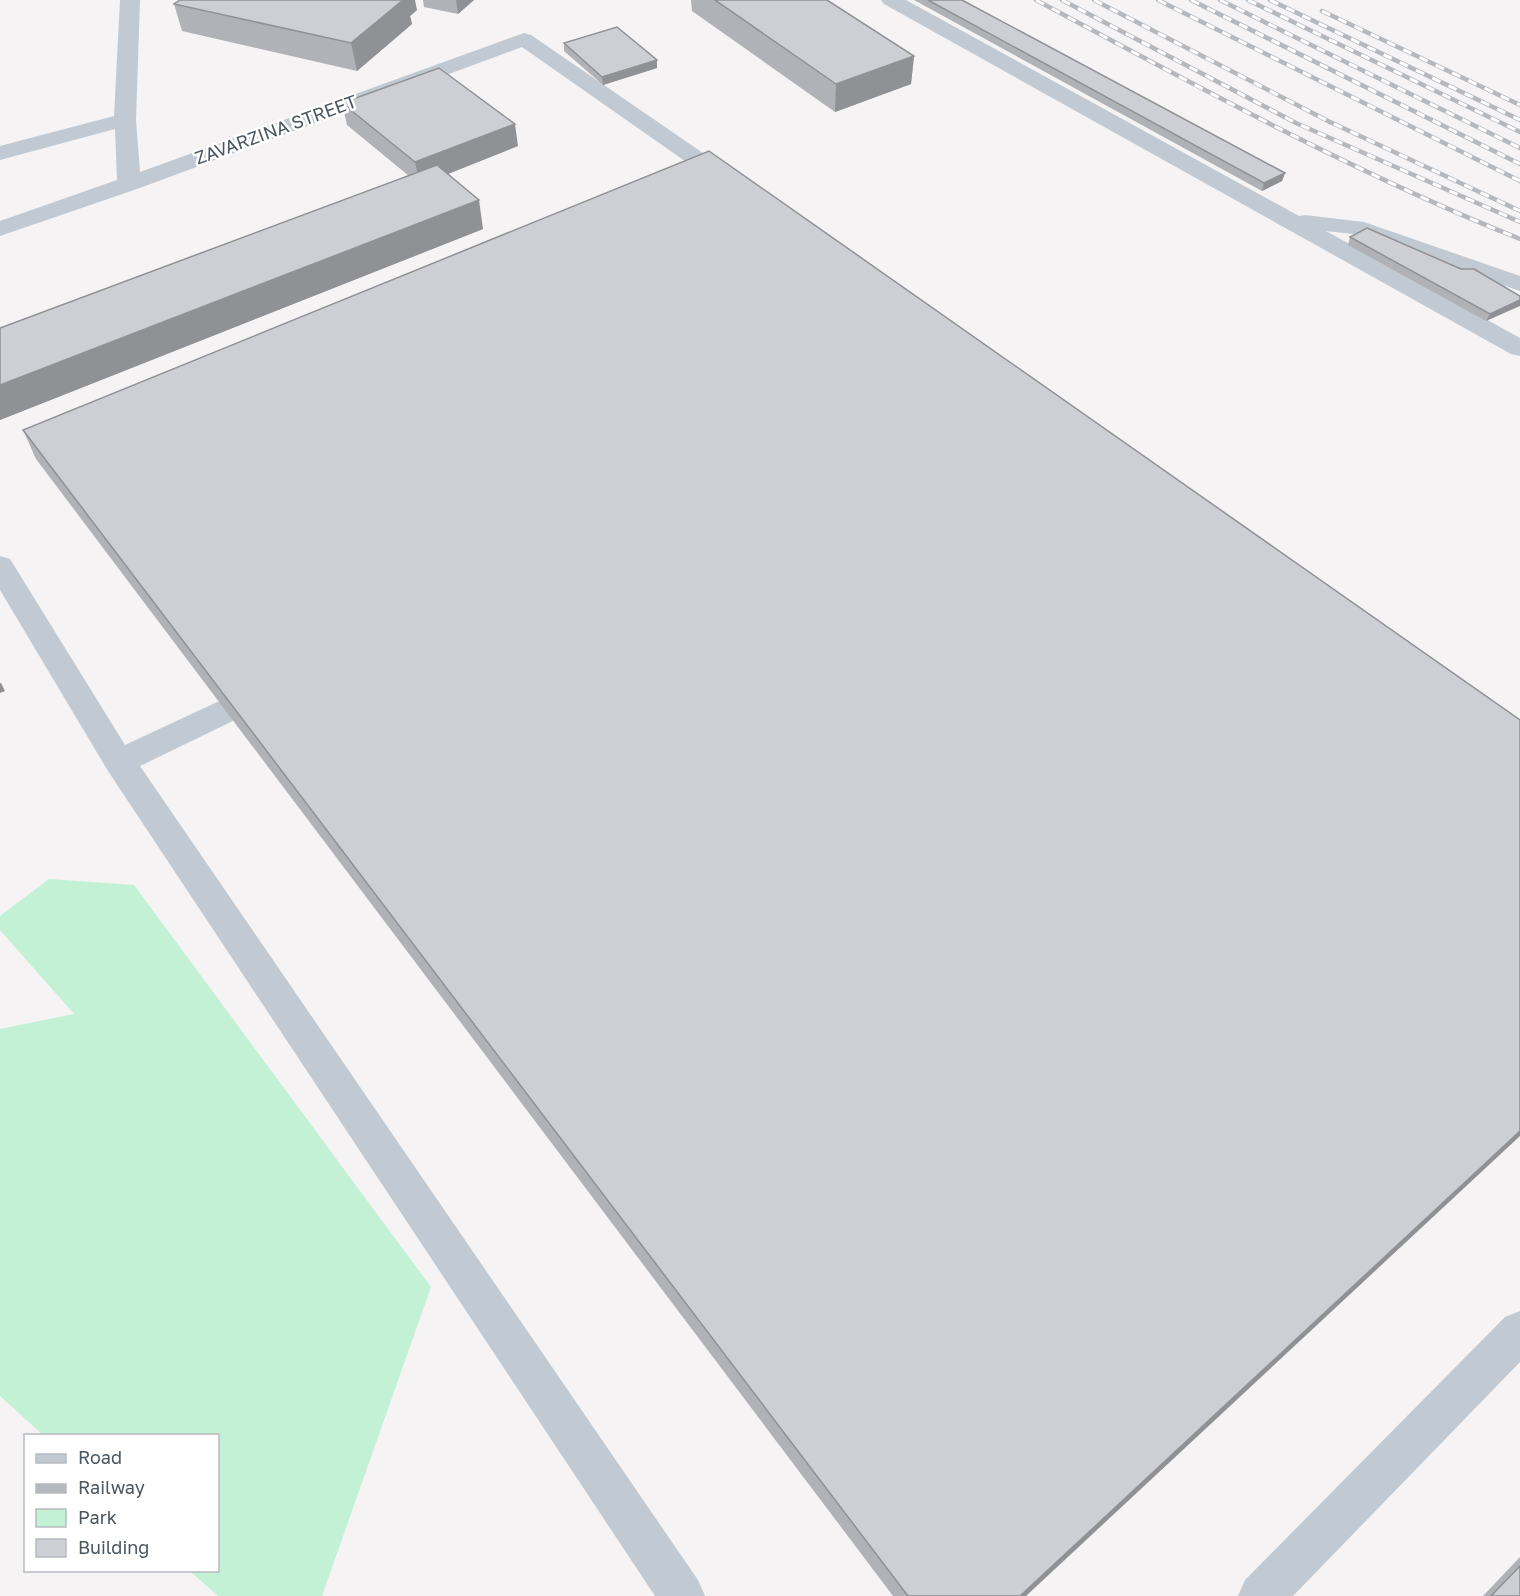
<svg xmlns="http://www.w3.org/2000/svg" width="1520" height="1596" font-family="'Golos Text',sans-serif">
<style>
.green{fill:#c3f1d5}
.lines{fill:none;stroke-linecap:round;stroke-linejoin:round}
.minor{fill:#c1cad2;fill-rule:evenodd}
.rail-casing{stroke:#b5b8bd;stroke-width:4.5}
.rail{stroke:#fff;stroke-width:3;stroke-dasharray:9;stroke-linecap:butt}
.wall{fill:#b0b2b7}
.shaded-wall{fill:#909195}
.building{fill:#cdcfd5;stroke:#909195;stroke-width:1.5}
.labels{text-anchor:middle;stroke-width:5;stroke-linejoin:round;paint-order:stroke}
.far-street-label{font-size:18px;fill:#4a5661;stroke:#fff}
</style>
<rect width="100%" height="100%" fill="#f5f3f3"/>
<!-- green -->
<path class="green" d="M49,879L134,885L431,1287L322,1596H218L190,1571L218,1570V1436L43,1435L0,1396V1029L74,1014L0,930V916Z"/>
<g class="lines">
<!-- minor -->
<g class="minor">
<path d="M120,0H140L136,120L140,172L524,33L531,35L738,177L741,182L738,187L730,189L722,187L522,47L137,189L0,236V221L117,180L115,129L0,160V146L114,116Z"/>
<path d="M881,0H906L1299,216L1305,215L1364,222L1520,276V291L1353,234L1326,231L1520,338V356L1511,354L884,4Z"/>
<path d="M0,556L10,559L125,745L215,703L226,699L237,703L242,711L237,719L140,766L698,1580L705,1596H655L108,771L0,590Z"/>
<path d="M1520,1311V1362L1293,1596H1238L1245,1580L1505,1317Z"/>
</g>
<defs>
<g id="rail">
<path d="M1036,0C1195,85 1352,172 1520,239"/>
<path d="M1062,0L1296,123L1520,222"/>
<path d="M1094,0L1328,121L1520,211"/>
<path d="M1158,0L1520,181"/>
<path d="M1191,0L1520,164"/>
<path d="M1220,0L1520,148"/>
<path d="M1248,0L1520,132"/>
<path d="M1270,0L1520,120"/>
<path d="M1322,11L1520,105"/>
</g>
</defs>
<!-- rail casing -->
<use href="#rail" class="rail-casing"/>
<!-- rail -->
<use href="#rail" class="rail"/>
</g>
<!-- wall -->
<g class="wall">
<path d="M423,0H474L458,14L424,7Z"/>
<path d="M691,0H827L914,56L911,84L835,112L692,11Z"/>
<path d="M914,0H962L1285,173L1282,181L1262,191Z"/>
<path d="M174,4L417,10L410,16L412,24L357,71L182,31Z"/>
<path d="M564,43L657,60V68L603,85L564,51Z"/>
<path d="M342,103L518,146L448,174L483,229L0,420V328L409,176L347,125Z"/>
<path d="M1350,237L1520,296L1486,321L1348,245Z"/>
<path d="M23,430L1026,1596H893L36,459Z"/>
<path d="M1520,1557V1596H1483Z"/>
</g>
<!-- shaded-wall -->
<g class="shaded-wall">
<path d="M399,0H415L417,10L410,16L412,24L357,71L351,43Z"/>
<path d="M456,0H474L458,14Z"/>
<path d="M914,56L911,84L835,112L836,84Z"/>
<path d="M657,60V68L603,85L602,77Z"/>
<path d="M515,124L518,146L420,185L415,162Z"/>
<path d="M1285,173L1282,181L1262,191L1264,183Z"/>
<path d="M479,200L483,229L0,420V385Z"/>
<path d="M1520,300V306L1486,321L1490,314Z"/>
<path d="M0,683H1L5,691L0,693Z"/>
<path d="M1520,1131V1136L1026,1596H1020Z"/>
</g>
<!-- building -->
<g class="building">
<path d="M180,0H403L351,43L174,4Z"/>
<path d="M715,0H827L914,56L836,84Z"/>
<path d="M928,0H962L1285,173L1264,183Z"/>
<path d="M617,27L657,60L602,77L564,43Z"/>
<path d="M439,68L515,124L415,162L342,103Z"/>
<path d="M709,151L1520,720V1131L1020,1596H908L23,430Z"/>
<path d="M437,165L479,200L0,385V328Z"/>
<path d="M1367,228L1461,269H1474L1520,296V300L1490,314L1350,237Z"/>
<path d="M1520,1566V1596H1491Z"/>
</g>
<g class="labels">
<!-- far-street labels -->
<g class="far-street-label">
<text transform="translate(276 130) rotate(-20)" y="6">ZAVARZINA STREET</text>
</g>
</g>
<!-- legend -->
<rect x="24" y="1434" width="195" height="138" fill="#ffffff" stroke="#b7bbc0" stroke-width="1.5"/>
<rect x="36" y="1454" width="30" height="9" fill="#c1cad2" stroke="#b7bbc0" stroke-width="1.5"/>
<text x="78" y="1464" font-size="18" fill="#4a5661">Road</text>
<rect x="36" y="1484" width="30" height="9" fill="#b5b8bd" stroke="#b7bbc0" stroke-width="1.5"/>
<text x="78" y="1494" font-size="18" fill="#4a5661">Railway</text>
<rect x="36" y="1509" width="30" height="18" fill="#c3f1d5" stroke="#b7bbc0" stroke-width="1.5"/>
<text x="78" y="1524" font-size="18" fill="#4a5661">Park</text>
<rect x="36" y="1539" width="30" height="18" fill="#cdcfd5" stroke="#b7bbc0" stroke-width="1.5"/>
<text x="78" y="1554" font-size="18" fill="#4a5661">Building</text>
</svg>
